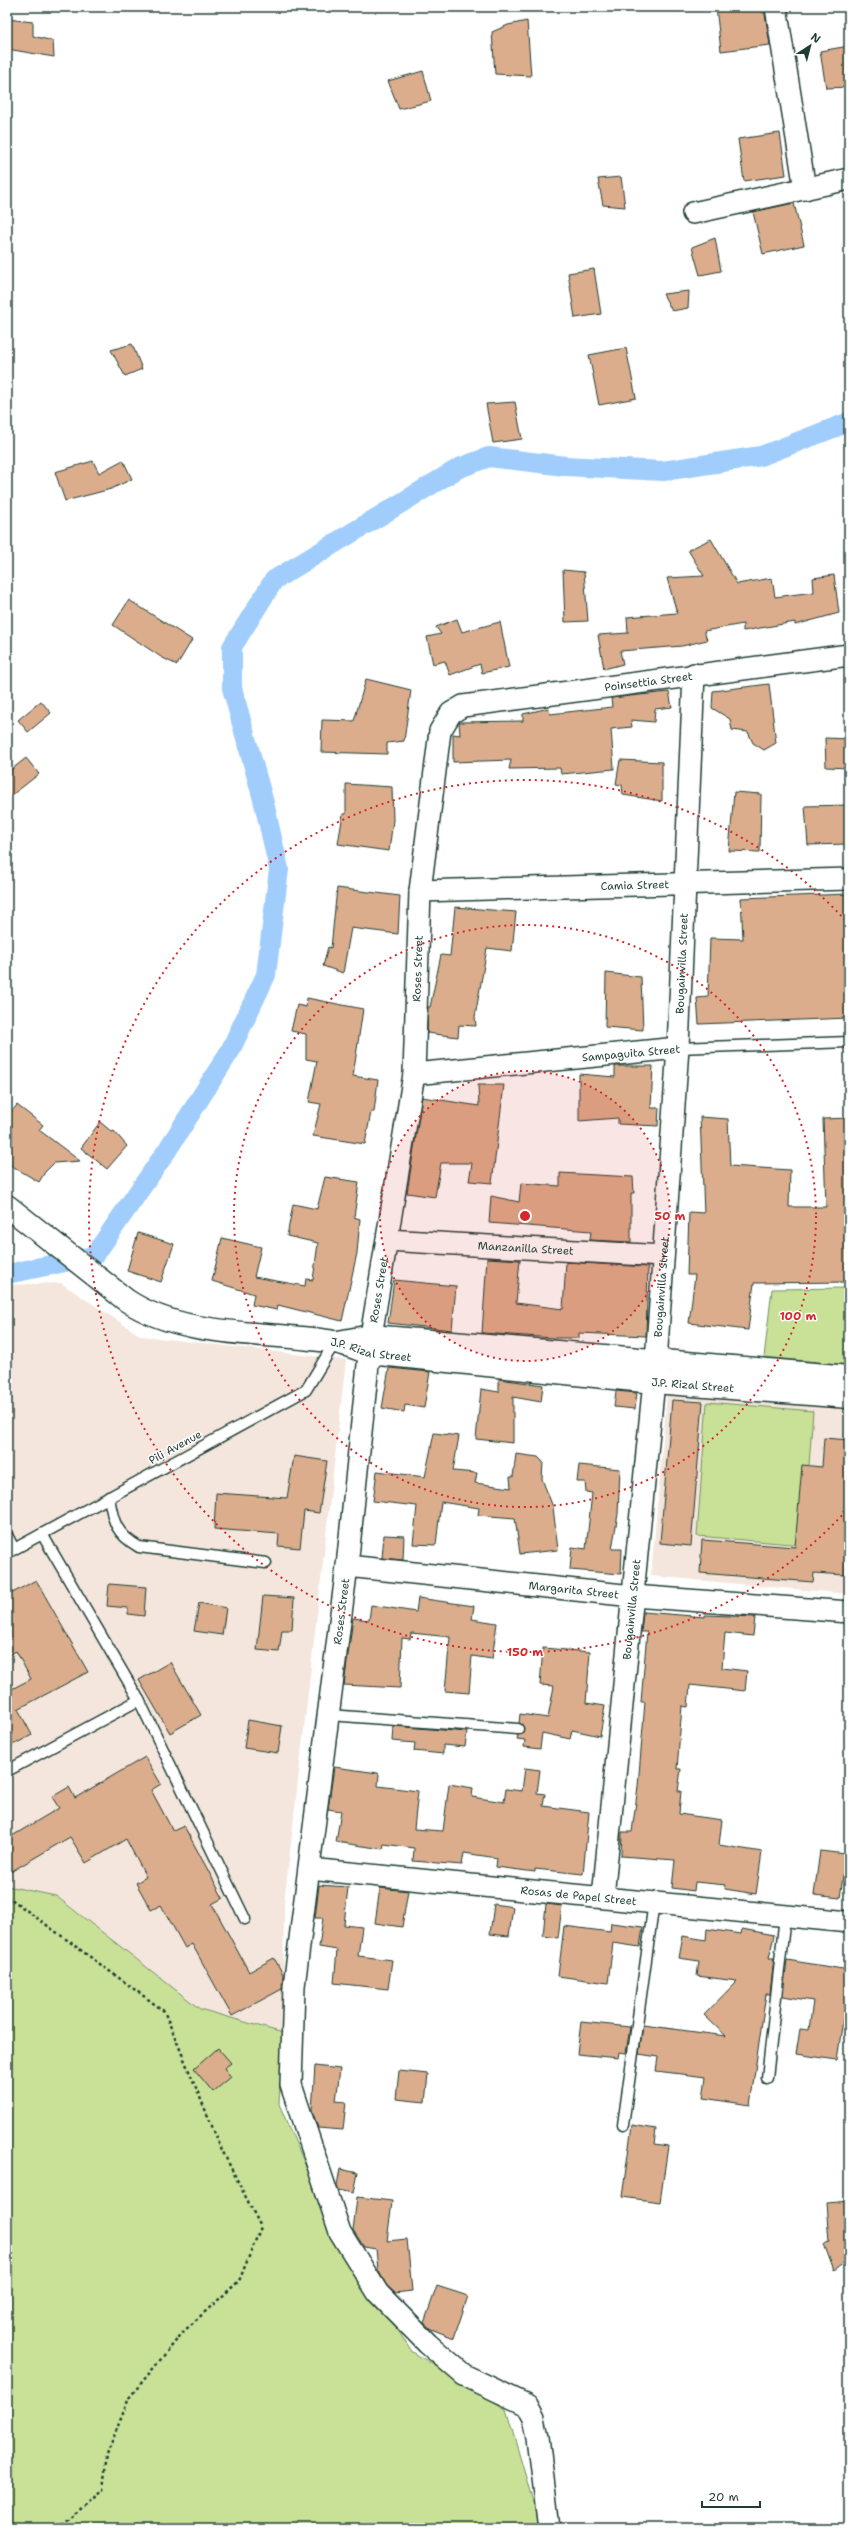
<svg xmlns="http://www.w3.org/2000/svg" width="856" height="2535" font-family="'Shantell Sans',sans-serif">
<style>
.built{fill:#f4e6dc}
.green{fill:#c8e197;stroke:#748f66}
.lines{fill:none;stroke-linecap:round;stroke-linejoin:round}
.canal{stroke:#a0cdfb;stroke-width:20}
.building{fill:#dbad8c;stroke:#1f3d34}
.lane-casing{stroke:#1f3d34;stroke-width:13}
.street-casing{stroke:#1f3d34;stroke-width:24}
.secondary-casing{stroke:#1f3d34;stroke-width:25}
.path{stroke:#1f3d34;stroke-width:2.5;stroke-dasharray:3 3;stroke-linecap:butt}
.lane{stroke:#fff;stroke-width:10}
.street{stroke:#fff;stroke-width:21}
.secondary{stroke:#fff;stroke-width:22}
.ring{fill:none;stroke:#d62828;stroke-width:2;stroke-dasharray:2 4}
.labels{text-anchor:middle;stroke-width:3;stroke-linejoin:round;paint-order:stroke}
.street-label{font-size:11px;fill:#1f3d34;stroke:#fff}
.centre{fill:#d62828;stroke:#fff;stroke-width:2}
.ring-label{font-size:12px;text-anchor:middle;font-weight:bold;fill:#d62828;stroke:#fff;stroke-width:3;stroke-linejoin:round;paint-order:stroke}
</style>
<rect width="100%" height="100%" fill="#fff"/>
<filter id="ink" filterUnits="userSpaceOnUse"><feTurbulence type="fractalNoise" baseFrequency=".025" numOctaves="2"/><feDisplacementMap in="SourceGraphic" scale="8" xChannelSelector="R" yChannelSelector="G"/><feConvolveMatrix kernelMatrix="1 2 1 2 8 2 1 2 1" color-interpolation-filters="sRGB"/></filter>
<g filter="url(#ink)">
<!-- built -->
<g class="built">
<path d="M61,1283L141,1336L346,1360L284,1904L283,2033L200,2009L57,1896L7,1886V1285Z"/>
<path d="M667,1393L849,1406V1594L651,1576Z"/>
</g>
<!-- green -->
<g class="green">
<path d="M849,1288V1365L764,1357L772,1289Z"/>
<path d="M707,1402L813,1411L803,1545L697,1536Z"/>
<path d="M7,1886L56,1896L200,2009L283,2033L279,2104L329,2220L411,2351L506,2409L536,2512L537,2528H7Z"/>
</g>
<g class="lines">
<!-- canal -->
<path class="canal" d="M7,1274L94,1256L168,1149L230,1051L266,975L279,869L264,803L232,688V647L274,580L459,468L489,457L565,466L663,471L761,456L849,422"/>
</g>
<!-- building -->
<g class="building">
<path d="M716,7H755L765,14L770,45L721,51Z"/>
<path d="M7,19L33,22V36L53,41L54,57L7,49Z"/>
<path d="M527,21L531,76L495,74L492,32L508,25Z"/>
<path d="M849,46V87L826,88L820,51Z"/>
<path d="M423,71L431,101L399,109L388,81Z"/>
<path d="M780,133L786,175L744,181L738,139Z"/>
<path d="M621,177L625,207L603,205L598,179Z"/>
<path d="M794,203L804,245L763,254L753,212Z"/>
<path d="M715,238L721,271L700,275L692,247Z"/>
<path d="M594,269L601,314L575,318L568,273Z"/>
<path d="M689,291L688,308L672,311L663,294Z"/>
<path d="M132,344L142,369L125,376L111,350Z"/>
<path d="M626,348L636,398L599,405L589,355Z"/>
<path d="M515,402L522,439L493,443L486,404Z"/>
<path d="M123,460L132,479L111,489L65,501L55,472L93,461L99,473Z"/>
<path d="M711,539L737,584L772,578L775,597L814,592L813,578L834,575L839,613L795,625V622L743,631V624L704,631L707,640L682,646L620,651L623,664L604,669L598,635L628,633L627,617L677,613L667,578L704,576L688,550Z"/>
<path d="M563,570L584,572L588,621L565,622Z"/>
<path d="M129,600L192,640L177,665L161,657L113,625Z"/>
<path d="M457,619L462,632L500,622L509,667L482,673L480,664L450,675L445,661L433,664L427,637L441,634L436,627Z"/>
<path d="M366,679L411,690L404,741L387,743V754L321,752L322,720L354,721Z"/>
<path d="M769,684L776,743L764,750L753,743L748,732L732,730L730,719L712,708L713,691Z"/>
<path d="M669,692L672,707L655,709L654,722L631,720L632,727L611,729L614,769L561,774L560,768L509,769L511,760L453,762V734L460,735L459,722L523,721V714L549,708L550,714L612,707L611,698Z"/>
<path d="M41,701L51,713L28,732L18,720Z"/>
<path d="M825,738L849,739V768L826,767Z"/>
<path d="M26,758L39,774L7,799V773Z"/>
<path d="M620,760L662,762V801L623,795L622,785L616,784Z"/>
<path d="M346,784L392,787L393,820L389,851L338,844L343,814H346Z"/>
<path d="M734,792L761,794L760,852L729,851Z"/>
<path d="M849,805V844L808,845L805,806Z"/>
<path d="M337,888L400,896L398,934L351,928L343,973L323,966L328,947L331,948Z"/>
<path d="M849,894V1018L699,1024L697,998L708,997L710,938L743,939L741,898Z"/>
<path d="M455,907L516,912L512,951L487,948L475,1017L476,1026L459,1025L458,1037L427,1033L428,1007H430L441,955L450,956Z"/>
<path d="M606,973L641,977L643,1030L605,1027Z"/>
<path d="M307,998L363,1009L353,1076L378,1080L374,1112H371L365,1144L313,1136L321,1104L309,1102L317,1061L306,1059V1034L291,1031L297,1005L306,1007Z"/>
<path d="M615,1066H653L651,1108H659L658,1126L618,1124V1118L579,1121V1074L615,1077Z"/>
<path d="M478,1085H504L492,1183L469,1181L472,1163H441L435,1197L407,1193L422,1097L479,1106Z"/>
<path d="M17,1105L43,1125L39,1130L80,1161L54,1163L45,1172L39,1182L7,1163V1117Z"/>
<path d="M700,1117L728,1119L730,1166L790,1170L789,1207H826L823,1119L849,1118V1282L754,1283L748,1330L689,1323L695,1275H687L689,1212L704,1213Z"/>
<path d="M100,1122L112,1132L114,1131L127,1146L107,1169L81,1148Z"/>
<path d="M560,1173L633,1177L634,1193H631V1242L590,1240L591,1231L489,1223L491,1196L519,1202L521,1183L560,1186Z"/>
<path d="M325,1177L359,1182L354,1217L360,1219L357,1253L342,1321L278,1305L277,1310L252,1305L254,1294L212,1281L222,1238L261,1247L254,1277L305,1286L306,1279L313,1280L318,1243L287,1236L293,1204L317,1209Z"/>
<path d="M138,1233L174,1244L161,1282L127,1271Z"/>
<path d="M487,1258L520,1260L516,1303L563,1309L566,1262L648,1267L646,1336L579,1333V1338H554L482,1333Z"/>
<path d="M394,1280L456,1286L452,1330L388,1323Z"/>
<path d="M389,1368L430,1372L424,1408L405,1405L404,1412L382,1408Z"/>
<path d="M499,1379L543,1385L541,1402L513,1397V1443L476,1439L481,1389L499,1392Z"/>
<path d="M616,1391L637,1393L635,1409L614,1407Z"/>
<path d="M672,1400L703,1402L691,1546L660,1543Z"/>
<path d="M434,1433L459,1436L453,1471L477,1473L475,1483L511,1488L510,1477H513L516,1454L538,1457L543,1462L542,1479L553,1507L558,1550L520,1554L515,1518L478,1515L479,1508L441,1502L436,1545L413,1544L417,1506L373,1501L377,1471L425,1477Z"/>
<path d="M824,1438L849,1440V1508L845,1575L814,1573L813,1582L700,1573L702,1540L795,1547L802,1465L822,1467Z"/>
<path d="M294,1456L327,1461L319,1513L304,1511L300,1548L278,1546L279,1534L214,1529L216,1493L287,1498Z"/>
<path d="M579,1465L620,1469L618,1514L612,1549H622L621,1574L570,1570L572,1547L586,1549L592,1493L586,1492L585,1482H577Z"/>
<path d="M384,1535L404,1536L403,1560L382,1558Z"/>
<path d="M36,1580L88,1672L18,1709L32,1735L7,1748V1689L8,1691L31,1679L16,1651L7,1656V1596Z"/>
<path d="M109,1584L146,1587L144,1616L128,1614V1608L107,1606Z"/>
<path d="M263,1596L294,1598L292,1630H282L279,1652L257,1650Z"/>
<path d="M418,1598L474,1606L472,1619L497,1623L492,1659L472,1656L469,1693L445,1691L450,1637L411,1633L410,1639L402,1638L400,1688L344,1685L353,1618L369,1620L371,1605L416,1612Z"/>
<path d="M199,1603L226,1608L222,1635L194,1631Z"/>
<path d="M643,1612L705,1617V1615L755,1617L753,1636L725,1633L722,1668L747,1671L745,1691L690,1685L688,1707L682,1706L677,1769H681L678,1791H681L679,1814L722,1820L719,1845L762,1852L756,1894L725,1889L726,1885L695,1882L694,1891L672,1888L675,1860L621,1856L622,1832H632L638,1786L645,1702H641L647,1632H641Z"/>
<path d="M543,1648L590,1652L586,1703L605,1706L600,1736L572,1730L570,1739L542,1733L540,1749L524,1747L525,1740L517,1739L518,1735L524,1730L519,1723L520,1714L548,1718L554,1686L540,1685Z"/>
<path d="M170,1662L201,1715L170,1733L139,1680Z"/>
<path d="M248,1720L282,1726L278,1753L244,1748Z"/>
<path d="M393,1726L467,1732L465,1747L443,1745V1754L414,1751L415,1743L392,1741Z"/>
<path d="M145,1757L161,1784L151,1790L173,1831L184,1826L223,1898L212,1904L249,1972L274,1958L283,1974L282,1989L232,2016L192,1944L185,1948L161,1905L151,1910L136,1883L146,1877L126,1839L86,1863L70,1837L7,1874V1839L59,1808L52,1797L69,1787L75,1798Z"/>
<path d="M334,1767L378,1773L379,1774L378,1786L418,1791L414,1829L443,1831L449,1784L473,1788L472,1797L504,1802L506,1789L522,1791L525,1768L540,1770L537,1793L545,1794L543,1806L589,1812L583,1874L535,1869V1872L496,1867L497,1858L464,1853L462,1865L413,1861L414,1848L384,1844L383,1849L336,1842L341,1811L328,1809Z"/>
<path d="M820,1851L846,1854L840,1898L814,1895Z"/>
<path d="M319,1885L348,1887L344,1925L362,1927L358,1956L392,1960L388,1989L334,1983L337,1950L319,1947L323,1918H315Z"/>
<path d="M380,1888L408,1891L402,1927L375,1923Z"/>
<path d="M494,1904L513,1907L509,1936L490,1934Z"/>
<path d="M546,1904L562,1906L558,1938L543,1936Z"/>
<path d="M611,1923L643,1927L640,1947L613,1943L608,1983L558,1976L564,1926L610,1932Z"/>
<path d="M707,1929L741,1934L742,1929L774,1935L769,1958H774L770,1994H766L750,2105L703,2098L706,2077L656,2071L658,2057L639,2054L643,2025L726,2036L704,2015L737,1981L697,1976L699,1961L679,1958L683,1936L706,1940Z"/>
<path d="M787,1960L849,1970V2007L845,2006L837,2060L796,2054L800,2029L809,2030L813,2001L783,1996Z"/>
<path d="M581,2022L630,2027L626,2053L619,2052L618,2058L577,2054Z"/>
<path d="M218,2048L231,2063L224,2068L231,2077L213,2092L194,2069Z"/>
<path d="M315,2066L340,2069L336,2101L346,2102L343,2130L318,2128L312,2110Z"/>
<path d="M399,2071L428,2074L425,2102L396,2099Z"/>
<path d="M632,2125L656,2129L654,2144L668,2146L660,2202L622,2197Z"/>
<path d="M340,2169L358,2173L354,2193L339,2190L337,2185Z"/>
<path d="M357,2197L392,2201L387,2241L407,2239L412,2291L395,2293L387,2286L378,2270L376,2249L364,2247L353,2230Z"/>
<path d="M849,2201V2260L834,2271L824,2244L829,2242L826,2203Z"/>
<path d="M437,2286L468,2296L454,2338L431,2329L424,2323Z"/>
</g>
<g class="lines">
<defs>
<g id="lane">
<path d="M678,1048L849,1042"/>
<path d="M109,1497C113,1522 116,1534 139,1547L266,1563"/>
<path d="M42,1534L139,1700L245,1919"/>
<path d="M7,1535L14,1549"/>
<path d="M7,1553L306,1390L335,1342"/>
<path d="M329,1715L518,1729"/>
<path d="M7,1771L139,1700"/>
<path d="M767,2078L785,1916"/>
<path d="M623,2125L654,1902"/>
</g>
<g id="street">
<path d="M776,7L805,189"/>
<path d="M693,213L849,179"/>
<path id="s1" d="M420,891L849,879"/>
<path d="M414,1074L678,1048"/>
<path id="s2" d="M387,1240L663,1256"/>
<path id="s3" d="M347,1566L633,1596L849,1612"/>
<path id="s4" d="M309,1869L849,1922"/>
<path id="s5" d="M603,1897L656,1361L678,1048L694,674"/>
<path id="s6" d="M549,2528L538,2437L534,2418L527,2405L464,2375L428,2344L378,2293L340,2232L291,2085L294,1986L347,1566L371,1336L414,1074L420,891L440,731L451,713L463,706L849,655"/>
</g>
<g id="secondary">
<path id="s7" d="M7,1206L126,1300C184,1339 268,1331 334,1342C346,1344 358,1349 369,1353L654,1382L849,1397"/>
<path d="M338,1342L371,1336L849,1377"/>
</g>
</defs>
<!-- lane casing -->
<use href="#lane" class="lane-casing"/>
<!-- street casing -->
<use href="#street" class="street-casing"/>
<!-- secondary casing -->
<use href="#secondary" class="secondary-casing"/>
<!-- path -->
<path class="path" d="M7,1896L164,2011L222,2150L261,2227L239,2281L184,2331L129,2398L107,2454L103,2489L57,2528"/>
<!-- lane -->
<use href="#lane" class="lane"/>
<!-- street -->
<use href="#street" class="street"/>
<!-- secondary -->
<use href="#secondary" class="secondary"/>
</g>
</g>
<!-- distance rings -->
<circle cx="525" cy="1216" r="145" fill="#d62828" fill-opacity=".12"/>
<g class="ring">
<circle cx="525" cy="1216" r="145"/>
<circle cx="525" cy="1216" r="291"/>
<path d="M846 1511A436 436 0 1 1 846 921"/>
</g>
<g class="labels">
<!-- street labels -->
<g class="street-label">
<text dy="4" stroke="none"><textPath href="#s6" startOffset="2127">Poinsettia Street</textPath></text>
<text dy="4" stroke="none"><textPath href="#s1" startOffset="215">Camia Street</textPath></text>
<text dy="4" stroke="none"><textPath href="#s5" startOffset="937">Bougainvilla Street</textPath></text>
<text dy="4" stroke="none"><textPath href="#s6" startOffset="1666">Roses Street</textPath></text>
<text transform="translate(631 1053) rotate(-5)" y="4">Sampaguita Street</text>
<text dy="4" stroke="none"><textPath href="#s2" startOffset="139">Manzanilla Street</textPath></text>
<text dy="4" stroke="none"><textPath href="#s5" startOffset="613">Bougainvilla Street</textPath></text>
<text dy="4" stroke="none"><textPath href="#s6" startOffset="1342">Roses Street</textPath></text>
<text dy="4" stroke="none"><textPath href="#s7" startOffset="404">J.P. Rizal Street</textPath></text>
<text dy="4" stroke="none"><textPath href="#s7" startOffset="728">J.P. Rizal Street</textPath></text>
<text transform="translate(175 1447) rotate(-29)" y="4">Pili Avenue</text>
<text dy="4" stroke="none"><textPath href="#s3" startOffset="228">Margarita Street</textPath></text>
<text dy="4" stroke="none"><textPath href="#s5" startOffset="289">Bougainvilla Street</textPath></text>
<text dy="4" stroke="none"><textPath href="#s6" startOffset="1018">Roses Street</textPath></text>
<text dy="4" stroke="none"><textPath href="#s4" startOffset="271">Rosas de Papel Street</textPath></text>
</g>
</g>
<circle cx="525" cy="1216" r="6" class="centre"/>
<g class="ring-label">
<text x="670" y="1220">50 m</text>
<text x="798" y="1320">100 m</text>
<text x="525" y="1656">150 m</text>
</g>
<!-- margin -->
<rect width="856" height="2535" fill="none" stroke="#fff" stroke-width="24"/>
<rect x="12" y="12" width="832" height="2511" fill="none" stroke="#1f3d34" stroke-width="1.5" filter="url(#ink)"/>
<!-- north arrow -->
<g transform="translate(810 46) rotate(36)" stroke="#ffffff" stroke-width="3" paint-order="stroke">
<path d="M0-3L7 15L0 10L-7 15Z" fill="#1f3d34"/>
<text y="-6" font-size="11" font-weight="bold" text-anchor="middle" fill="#1f3d34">N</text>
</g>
<!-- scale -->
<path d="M702 2501v6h58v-6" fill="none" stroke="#1f3d34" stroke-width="2"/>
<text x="708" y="2501" font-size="12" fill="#1f3d34" stroke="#ffffff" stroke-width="3" paint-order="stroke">20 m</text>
</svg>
